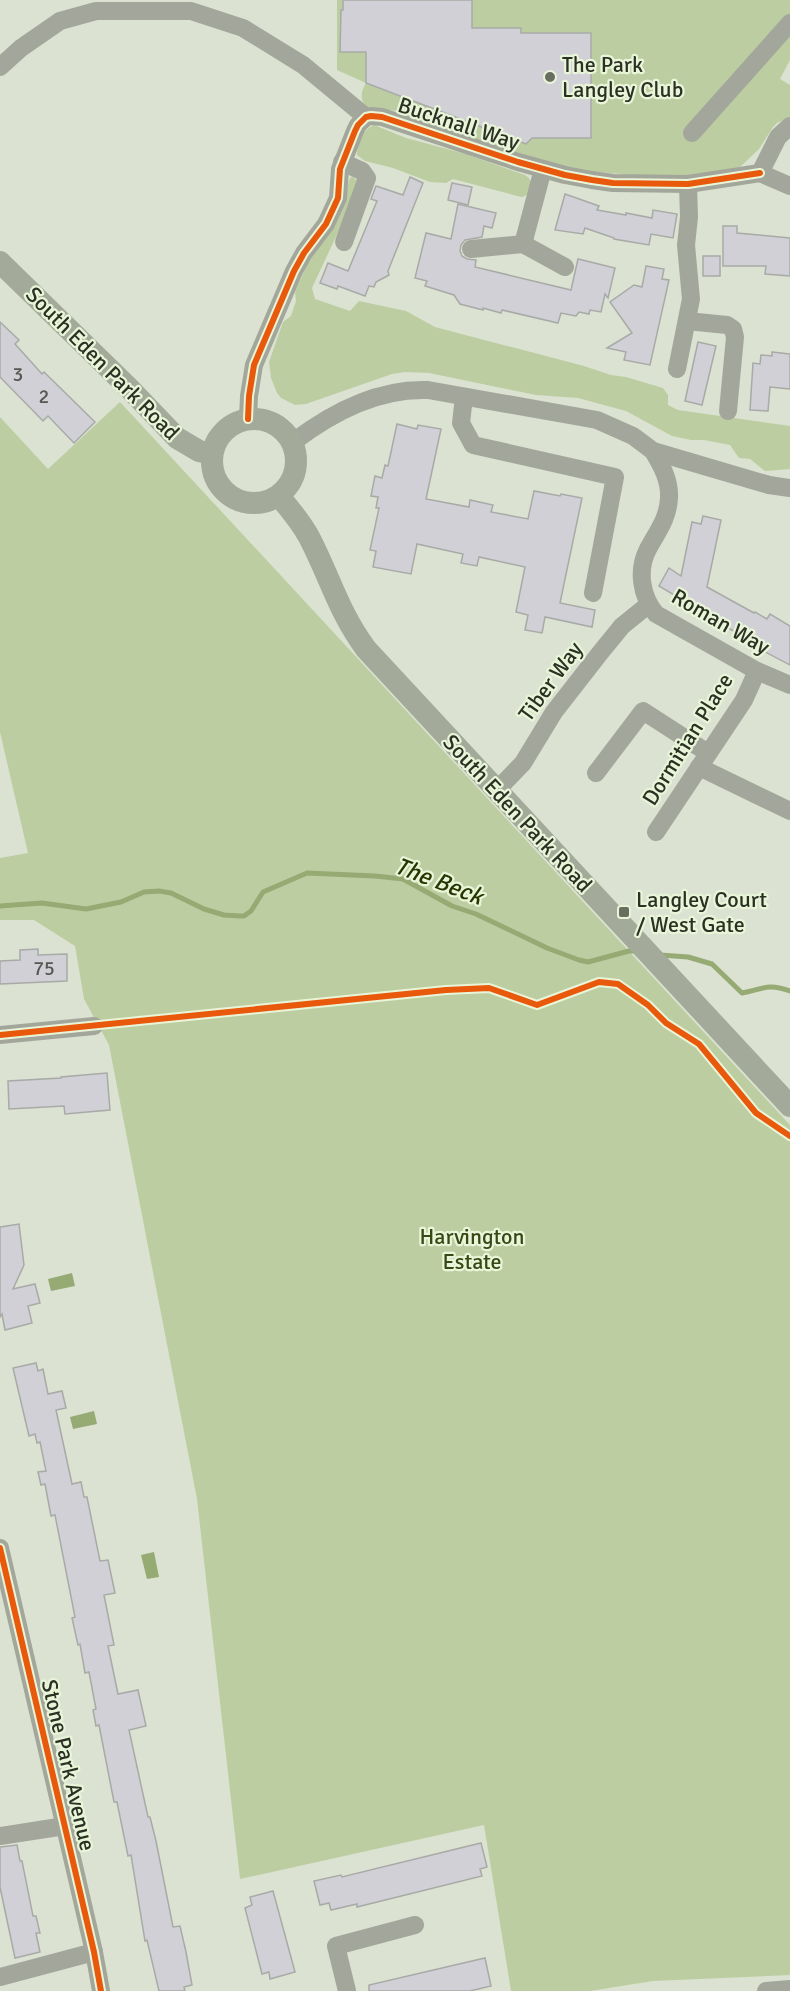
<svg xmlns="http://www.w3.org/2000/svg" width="790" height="1991" font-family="Signika,sans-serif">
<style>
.green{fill:#bccea1}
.water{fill:#96aa74}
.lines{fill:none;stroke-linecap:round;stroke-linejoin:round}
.stream{stroke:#96aa74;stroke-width:5}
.building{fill:#d1d0d6;stroke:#a8aaa7;stroke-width:1.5}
.minor{stroke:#a3a79b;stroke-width:18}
.major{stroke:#a4aa9a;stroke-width:22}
.cycleway-casing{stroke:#e9f5d8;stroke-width:10}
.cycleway{stroke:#e8590c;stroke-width:6}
.poi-dot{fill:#696e61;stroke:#e9f5d8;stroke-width:2}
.labels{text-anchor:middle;stroke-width:4.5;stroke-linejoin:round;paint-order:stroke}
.number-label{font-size:20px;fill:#545850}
.poi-label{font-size:22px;fill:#2b3024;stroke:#e9f5d8;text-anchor:start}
.street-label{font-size:22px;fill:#2b3024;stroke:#e9f5d8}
.park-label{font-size:22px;fill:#374814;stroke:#e9f5d8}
.water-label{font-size:24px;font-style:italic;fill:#263600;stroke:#e9f5d8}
</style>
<rect width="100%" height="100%" fill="#dbe2d1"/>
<!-- green -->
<g class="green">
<path d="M337,0H790V60L780,79L790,85V117L777,123L773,127L759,149L740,167L693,176L652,177L579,170L536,160L507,149L456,135L442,126L407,117L396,111L367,107C359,100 361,91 366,83L337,70Z"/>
<path d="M374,125L406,138L466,154L525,175C536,182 535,195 521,197L453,179L446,183L430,182L393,168L365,161L357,155C357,144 364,128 374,125Z"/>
<path d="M352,176L358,181L347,213L312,288L315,299L350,311L359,301L406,311L435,327L584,366L611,375L626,377L663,388L668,395V405L678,410L790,426V469L765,471L750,459L739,458L730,445L704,440H691L672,436L626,411L578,398L536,395L429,373L405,372L392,374L306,404L295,405L281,398L277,393L271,378L269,362L283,322L291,316L296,301L295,292L307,265L331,229L346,196L349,180Z"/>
<path d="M120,402L790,1125V1975L653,1981L590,1991H511L484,1825L240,1879L197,1499L109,1045L84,999L75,946L34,920H0V858L28,853L0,732V417L48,469Z"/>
</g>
<!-- water -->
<g class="water">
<path d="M72,1273L75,1286L51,1291L48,1279Z"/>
<path d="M94,1411L97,1424L73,1429L70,1417Z"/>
<path d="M154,1552L159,1577L147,1579L141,1555Z"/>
</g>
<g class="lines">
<!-- stream -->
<g class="stream">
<path d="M0,906L42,903L86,909L121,902L144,892L159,891L171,893L204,909L224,915L240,916H244L251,911L263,892L307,873L375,876L403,879L452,906L476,914L547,948L579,960L588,962L629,951H636"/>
<path d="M660,955L688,957L712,964L742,993C763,989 768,983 790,991"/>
</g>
</g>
<!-- building -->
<g class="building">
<path d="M343,0H472V28H521V33H591V138H532L526,144L366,83V52H340L341,10H343Z"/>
<path d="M410,177L423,183L388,271L389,275L376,282L374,287L369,286L365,296L338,286L337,289L320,283L328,263L348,271L377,201L371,199L376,186L403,195Z"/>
<path d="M452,183L472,187L468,205L448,200Z"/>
<path d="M565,194L599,206L597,210L626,215V213L652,218L653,210L677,214L673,238L651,234L649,245L614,239V238L585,228L583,234L555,230Z"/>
<path d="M458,204L496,213L492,228L484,226L482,237L465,240L461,245L460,251L462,256L467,259L476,260L475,267L571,290L578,259L615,268L608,298L605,294L601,312L590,310L589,314L579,312L576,316L561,313L558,323L502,310L501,313L483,308V310L460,304L454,295L425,286L427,281L415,278L426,233L451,239Z"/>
<path d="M723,226H737V233L790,238V276L765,274L766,266H723Z"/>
<rect x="703" y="256" width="17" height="20"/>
<path d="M646,266L664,269L662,279L669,280L650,365L624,360L626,352L607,348L632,333L610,302L634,285L642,287Z"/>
<path d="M0,322L19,340L15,344L42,374L44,372L95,422L74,443L48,416L43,421L0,377Z"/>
<path d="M698,342L716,346L702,405L685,401Z"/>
<path d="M772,352L790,354V389L770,387L768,411L750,410L753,363L760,364L761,355L772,356Z"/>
<path d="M397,424L417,429L418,425L441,429L426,499L469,507L470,500L493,505L491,512L528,519L534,491L560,496L561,494L582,498L560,603L595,610L592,627L545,617L542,633L525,630L528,615L516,612L525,567L479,557L477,566L461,563L463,554L417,544L411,574L373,567L376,551L370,550L379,508H376L378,497L371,496L375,476L382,478L385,465L388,466Z"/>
<path d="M703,516L721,520L707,587L754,613L755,612L767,619L770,614L790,626V665L752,645L754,642L702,614L703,612L659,586L669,568L681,576L692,522L701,524Z"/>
<path d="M38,949V955L67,954V981L0,984V961L20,960V950Z"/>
<path d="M107,1073L110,1110L65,1114L64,1106L9,1109L8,1081L61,1078V1077Z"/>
<path d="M19,1224L24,1265L13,1289L35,1284L40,1303L28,1306L32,1323L5,1330L2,1314L0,1317V1227Z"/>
<path d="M36,1363L38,1371L43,1369L48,1394L62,1391L66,1408L56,1410L72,1484L81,1482L84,1497H87L100,1561L108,1560L115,1593L104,1595L114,1645L108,1646L118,1694L138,1690L146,1726L129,1730L148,1817H150L156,1841L173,1927L180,1926L186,1952L192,1985L184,1987L185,1991H159L147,1940L145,1941L131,1855L128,1856L117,1802H114L99,1725L96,1726L93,1710L96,1709L89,1672L85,1673L80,1644L78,1645L72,1618L75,1617L55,1515L51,1516L45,1484L41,1485L38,1472L46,1471L40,1442L37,1443L35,1434L29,1436L13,1368Z"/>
<path d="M481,1843L487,1867L480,1869L482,1876L357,1907V1904L331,1910L329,1903L320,1905L314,1881L341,1875L342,1877Z"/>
<path d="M17,1845L20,1861H22L33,1916H36L40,1933H36L40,1952L15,1958L0,1887V1847Z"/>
<path d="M273,1891L295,1972L270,1979L269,1972L262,1974L245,1908L252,1905L250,1897Z"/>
<path d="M485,1958L491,1986L470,1991H369V1985Z"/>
</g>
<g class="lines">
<!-- minor -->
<g class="minor">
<path d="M0,67L21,48L60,21L96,11H191L243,28L303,65L366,117"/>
<path d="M692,133L790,23"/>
<path d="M342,162L362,171L367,178L344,242"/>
<path d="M760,173L778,137L790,126"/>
<path d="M760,173L790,186"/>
<path d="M523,244L565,267"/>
<path d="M471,249L523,244L543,169"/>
<path d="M687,321L727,325L733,329L735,337L728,411"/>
<path d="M677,369L691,299L686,245L689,217L688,184"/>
<path d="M464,397L461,423L473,445L615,477L593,593"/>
<path d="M248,419L249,396L254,365L294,271L304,253L326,224L338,198L340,169L355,131L358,125L366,117L371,116L382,117L518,162L565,175L592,180L613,183L688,184L760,173"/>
<path d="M293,442C331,413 379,388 428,390L597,420L633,436L653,451L769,485L790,488"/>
<path d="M653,451C662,466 670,481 669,498C668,519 657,532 648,549C637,570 641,596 656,614L757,671L790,685"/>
<path d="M699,767L790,811"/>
<path d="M596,773L643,711L708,753"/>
<path d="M497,790L523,763L554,712L600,653L622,626L648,605"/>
<path d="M656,832L744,700L757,671"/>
<path d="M0,1035L94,1026"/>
<path d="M0,1548L94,1952L101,1991"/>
<path d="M0,1836L65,1826"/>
<path d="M0,1977L94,1952"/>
<path d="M347,1991L336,1946L415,1925"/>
<path d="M766,1991L790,1989"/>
</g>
<!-- major -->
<g class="major">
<path d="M0,262L129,388L177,438L199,451L212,454"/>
<circle cx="254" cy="461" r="42"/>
<path d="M279,496C290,509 301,522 309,537C330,577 338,611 366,649L790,1106"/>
</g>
<defs>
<g id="cycleway">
<path d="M248,419L249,396L254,365L294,271L304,253L326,224L338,198L340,169L355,131L358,125L366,117L371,116L382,117L518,162L565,175L592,180L613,183L688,184L760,173"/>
<path d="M0,1035L446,990L489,988L537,1005L599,982L618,984L648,1005L666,1023L699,1044L756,1113L790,1136"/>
<path d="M0,1548L94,1952L101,1991"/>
</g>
</defs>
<!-- cycleway casing -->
<use href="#cycleway" class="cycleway-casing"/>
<!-- cycleway -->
<use href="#cycleway" class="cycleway"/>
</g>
<!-- markers -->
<g class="poi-dot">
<circle cx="550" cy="77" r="6"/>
<rect x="618" y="906" width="12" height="12" rx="3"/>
</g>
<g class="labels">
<!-- number labels -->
<g class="number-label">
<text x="18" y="381">3</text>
<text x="44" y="403">2</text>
<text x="44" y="975">75</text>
</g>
<!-- poi labels -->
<g class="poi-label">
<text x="562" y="72">The Park<tspan x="562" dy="25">Langley Club</tspan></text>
<text x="636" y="907">Langley Court<tspan x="636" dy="25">/ West Gate</tspan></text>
</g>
<!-- street labels -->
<g class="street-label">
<text transform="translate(459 123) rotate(18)" y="8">Bucknall Way</text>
<text transform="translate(103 363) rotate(45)" y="8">South Eden Park Road</text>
<text transform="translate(721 621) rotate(30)" y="8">Roman Way</text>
<text transform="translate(550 681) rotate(-54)" y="8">Tiber Way</text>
<text transform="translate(687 739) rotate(-58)" y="8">Dormitian Place</text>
<text transform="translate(518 813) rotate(47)" y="8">South Eden Park Road</text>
<text transform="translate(69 1765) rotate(77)" y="8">Stone Park Avenue</text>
</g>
<!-- park labels -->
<g class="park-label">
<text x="472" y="1244">Harvington<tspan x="472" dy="25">Estate</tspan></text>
</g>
<!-- water labels -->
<g class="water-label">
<text transform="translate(439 881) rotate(21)" y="8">The Beck</text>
</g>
</g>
</svg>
